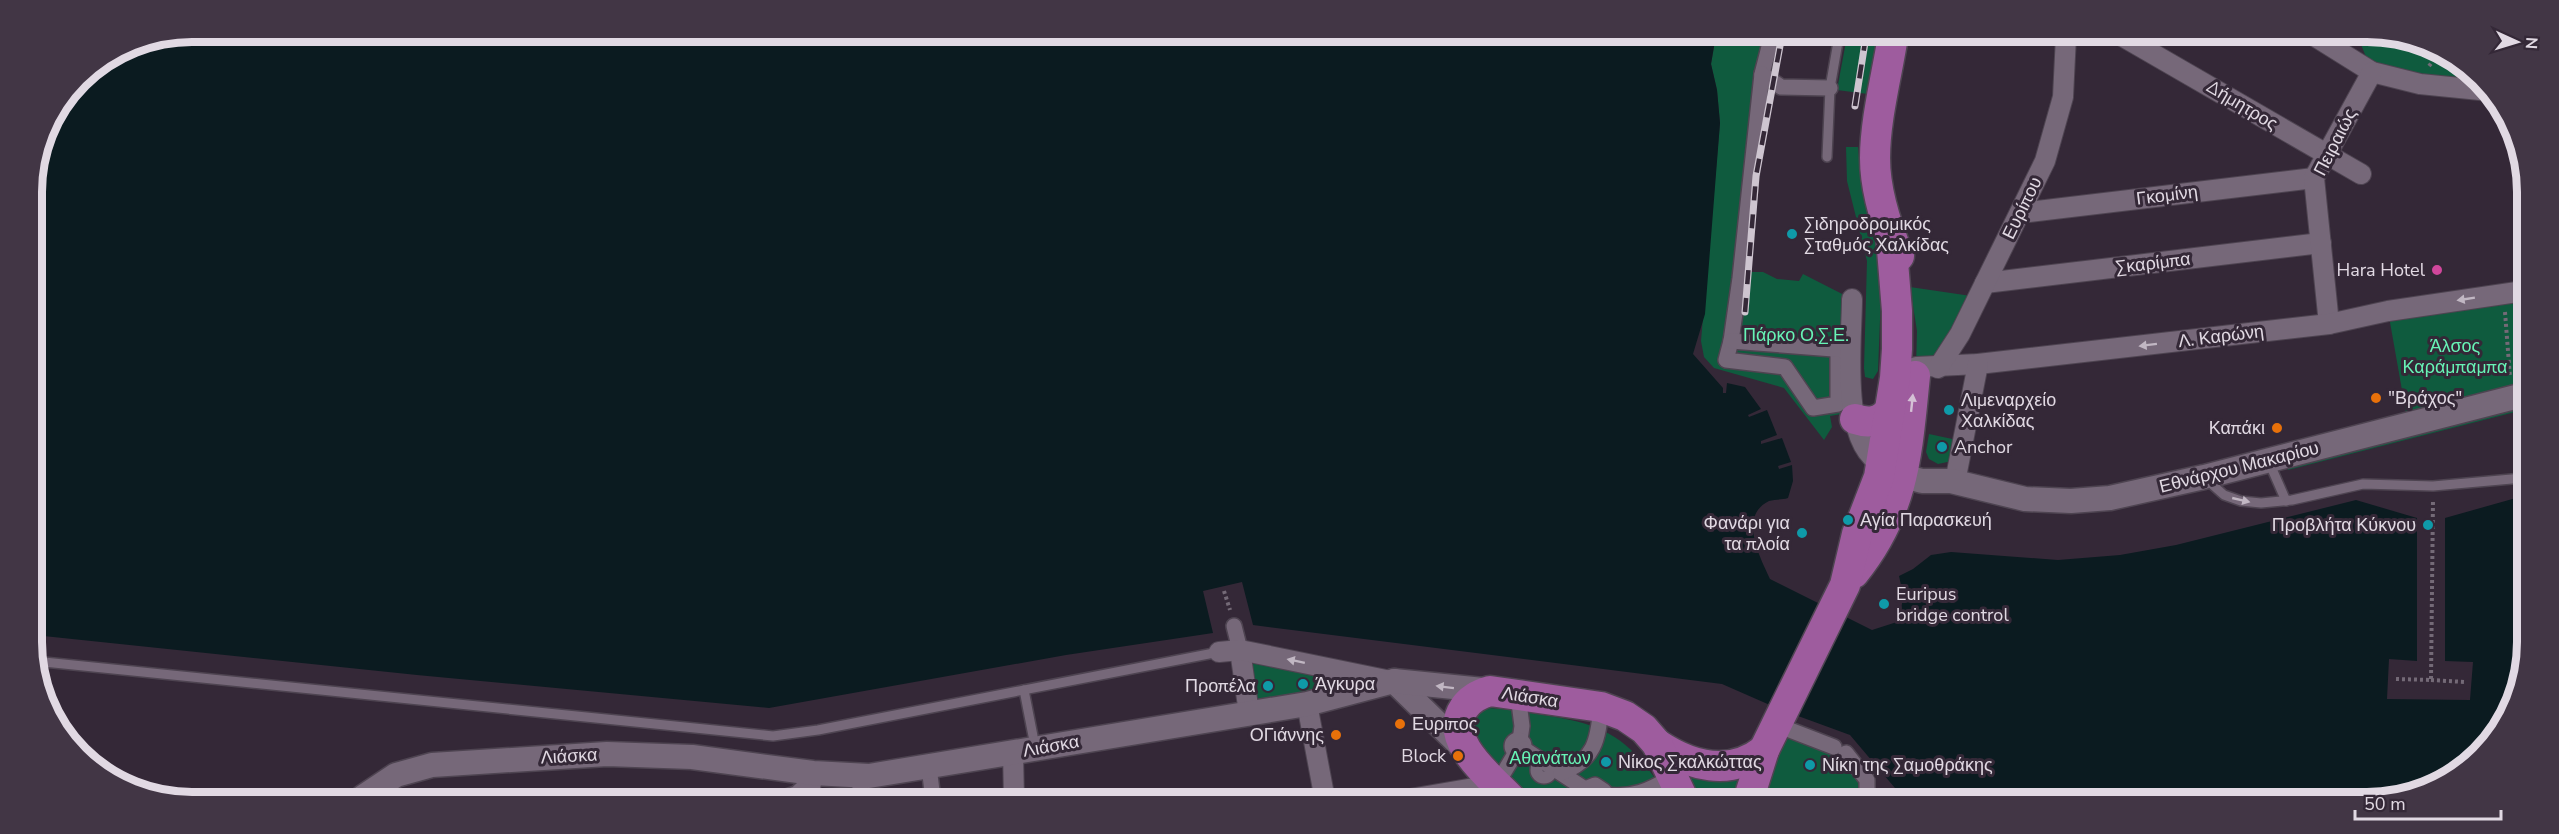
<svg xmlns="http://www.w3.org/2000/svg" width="2559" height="834" font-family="'Nunito Sans',sans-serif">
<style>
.green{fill:#0f5b3e}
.water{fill:#0b1b20}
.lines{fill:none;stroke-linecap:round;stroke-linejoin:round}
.service-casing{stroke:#4e4451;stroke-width:12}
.pedestrian-casing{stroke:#4e4451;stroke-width:18}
.minor-casing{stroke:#4e4451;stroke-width:22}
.tertiary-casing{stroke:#4e4451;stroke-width:27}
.primary-casing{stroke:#4e4451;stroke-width:33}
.path{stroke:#746a77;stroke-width:4;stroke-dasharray:3 3;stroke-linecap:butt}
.service{stroke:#766879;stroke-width:9}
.pedestrian{stroke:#766879;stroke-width:15}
.minor{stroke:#766879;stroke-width:20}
.tertiary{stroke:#766879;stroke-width:24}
.primary{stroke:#9e5c9e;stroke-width:30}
.rail-casing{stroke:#cec5d0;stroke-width:7}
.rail{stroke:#342837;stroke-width:4.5;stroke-dasharray:14;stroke-linecap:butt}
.oneway{fill:#c1b7c3}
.oneway2{fill:#d4c0d5}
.culture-dot{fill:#0f9aa8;stroke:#342837;stroke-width:2}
.hotel-dot{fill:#d1479c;stroke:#342837;stroke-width:2}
.food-dot{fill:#e8710a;stroke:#342837;stroke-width:2}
.labels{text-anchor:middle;stroke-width:6;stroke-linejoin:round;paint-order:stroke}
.street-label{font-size:18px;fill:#e1d9e3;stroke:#342837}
.poi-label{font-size:18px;fill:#e1d9e3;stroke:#342837;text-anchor:start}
.park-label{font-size:18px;fill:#67f4b6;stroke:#342837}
.rim{fill:none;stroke:#e1d9e3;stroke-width:8}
</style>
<rect width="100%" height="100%" fill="#342837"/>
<!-- green -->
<g class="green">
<path d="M1716,35H1763L1738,272H1763L1777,279L1799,281L1803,274L1852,299L1853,412L1830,416L1832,427L1824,440L1784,388L1714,368L1704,357L1701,341L1720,123L1717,90L1711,64Z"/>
<path d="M1847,36H1893L1883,96L1837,90Z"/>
<path d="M2358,37H2409L2487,86L2372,72Z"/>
<path d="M1846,147H1858L1861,183L1877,241L1881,294L1878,371L1873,379L1865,377L1864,368L1867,261L1847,181Z"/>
<path d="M1910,287L1978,297L1938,368L1916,367L1917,331Z"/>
<path d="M2524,291L2523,395L2408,424L2388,311Z"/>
<path d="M2523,406V410L2288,470V466Z"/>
<path d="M1929,434L1957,440L1952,461L1938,464L1929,459L1926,452Z"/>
<path d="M1240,650L1347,672L1343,695L1249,713Z"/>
<path d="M1489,708C1507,709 1525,712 1543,715C1612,725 1633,742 1670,801L1527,800L1476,749L1472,720L1479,713Z"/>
<path d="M1777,725L1834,747L1853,760L1867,801H1684L1673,754L1719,767Z"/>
<path d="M1008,789V799H943Z"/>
</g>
<!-- water -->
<path class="water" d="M192,32L1716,35L1711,64L1717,90L1720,123L1705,314L1693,354L1723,388V393H1726L1727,383L1745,387L1761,409L1748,415L1749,417L1767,410L1777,435L1761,441V444L1782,438L1791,462L1778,466L1779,469L1792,465L1793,481L1788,498C1782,500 1775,499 1769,501C1738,516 1760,557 1770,579L1872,630L1900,621L1903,594L1899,576L1913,569L1931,555L1951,552L2058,560L2120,555L2176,545L2356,500L2417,518V661L2389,659L2387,699L2470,700L2473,662L2445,661V518L2523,496L2522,684L2501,731L2465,769L2377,802L1906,801L1850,735L1779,709L1722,684L1253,625L1242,582L1203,591L1213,633L1066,655L769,708L417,675L34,635L32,182L44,130L79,78L131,44Z"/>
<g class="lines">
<defs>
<g id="service">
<path d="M1827,157L1830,88L1839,36"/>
<path d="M2269,462L2286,501"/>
<path d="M2206,479L2224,495L2241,501L2261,503L2292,500L2363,484L2433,486L2523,478"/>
<path d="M34,661L773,736L818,730L1219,652"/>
<path d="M1024,690L1033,736"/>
<path d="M774,798L795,791L810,777"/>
</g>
<g id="pedestrian">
<path d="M1772,35L1762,74L1781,87L1830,88"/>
<path d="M1762,74L1740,278L1731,341L1726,360L1785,367L1813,408L1838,404V349"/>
<path d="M1731,341L1846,350"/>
<path d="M1234,626L1240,650"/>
<path d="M1518,695L1522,726L1520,740"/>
<path d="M1777,725L1834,747"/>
<circle cx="1518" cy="746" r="6"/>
<path d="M1524,749L1585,789"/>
<path d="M1846,753L1867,780V801"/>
<circle cx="1544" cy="770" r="6"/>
<path d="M929,767L933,799"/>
<path d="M1561,773C1595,760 1598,740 1601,707"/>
<path d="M859,776L861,799"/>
<path d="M1497,784L1516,752"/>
<path d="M1606,795C1632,798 1649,791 1671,777"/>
<path d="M1582,800L1585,789L1595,785L1604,791L1606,800"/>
</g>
<g id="minor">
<path d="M2122,36L2361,174"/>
<path d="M2316,37L2372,72L2420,84L2490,91"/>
<path d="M2020,213L2314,178"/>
<path d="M1985,283L2321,243"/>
<path d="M1852,299C1852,339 1839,444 1882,464"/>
<path d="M2329,324L2314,178L2372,72"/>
<path d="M1916,367L1978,364L2329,324L2388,311L2524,291"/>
<path d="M1938,368L1960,334L2045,161L2063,97L2066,36"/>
<path d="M1955,482L1978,364"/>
<path d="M1240,650L1249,713"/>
<path d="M1219,652L1240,650L1391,681"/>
<path d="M1307,704L1325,800"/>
<path d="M1013,753L1014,799"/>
<path d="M808,798L813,773"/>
<path d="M1404,800L1497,784"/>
</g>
<g id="tertiary">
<path d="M1887,467L1903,476L1922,481H1951L2025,499L2071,501L2110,498L2204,477L2523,395"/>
<path d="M1394,681L1467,752"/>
<path d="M363,797L396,775L432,765L607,754L692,757L813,773L869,776L1307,704L1394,681L1493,691"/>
</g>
<g id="primary">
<path d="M1893,36C1887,75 1875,119 1875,158C1875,192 1886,225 1899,256"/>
<path d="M1855,419C1870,424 1880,422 1890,410"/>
<path d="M1854,573C1905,510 1907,453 1915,376"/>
<path d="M1657,744C1690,766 1730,777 1764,750"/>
<path d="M1512,800C1492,778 1442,741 1464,708C1470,699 1479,694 1490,691L1601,707L1625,716L1644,729L1657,744L1684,801"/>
<path d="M1748,801L1764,750L1845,585L1857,534L1879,477L1895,378L1897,349V311L1891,237"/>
</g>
</defs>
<!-- service casing -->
<use href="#service" class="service-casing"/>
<!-- pedestrian casing -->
<use href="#pedestrian" class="pedestrian-casing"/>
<!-- minor casing -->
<use href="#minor" class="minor-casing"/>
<!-- tertiary casing -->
<use href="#tertiary" class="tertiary-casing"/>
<!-- primary casing -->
<use href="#primary" class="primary-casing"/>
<!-- path -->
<g class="path">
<path d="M2429,66L2438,55"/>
<path d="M2505,312L2510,377"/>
<path d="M1224,591L1230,610"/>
<path d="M2396,679L2431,680L2433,500"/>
<path d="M2431,680L2465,682"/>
</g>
<!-- service -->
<use href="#service" class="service"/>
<!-- pedestrian -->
<use href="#pedestrian" class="pedestrian"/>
<!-- minor -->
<use href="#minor" class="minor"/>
<!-- tertiary -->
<use href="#tertiary" class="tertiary"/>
<!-- primary -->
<use href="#primary" class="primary"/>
<defs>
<g id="rail">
<path d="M1855,106L1866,36"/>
<path d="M1745,312L1756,176L1782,35"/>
</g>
</defs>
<!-- rail casing -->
<use href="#rail" class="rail-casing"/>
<!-- rail -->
<use href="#rail" class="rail"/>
</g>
<!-- one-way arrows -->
<defs><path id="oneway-solid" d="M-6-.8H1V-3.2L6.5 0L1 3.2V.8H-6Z" transform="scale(1.5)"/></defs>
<g class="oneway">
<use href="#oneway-solid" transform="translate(2466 299) rotate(171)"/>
<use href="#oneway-solid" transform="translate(2148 345) rotate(173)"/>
<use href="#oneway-solid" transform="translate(2241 500) rotate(13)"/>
<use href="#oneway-solid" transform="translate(1296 661) rotate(-168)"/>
<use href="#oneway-solid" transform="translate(1445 687) rotate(-173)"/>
</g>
<use class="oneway2" href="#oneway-solid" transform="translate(1912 403) rotate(-84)"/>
<!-- markers -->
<g class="culture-dot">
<circle cx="1792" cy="234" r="6"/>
<circle cx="1949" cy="410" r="6"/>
<circle cx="1942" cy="447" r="6"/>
<circle cx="1848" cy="520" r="6"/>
<circle cx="2428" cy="525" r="6"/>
<circle cx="1802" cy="533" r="6"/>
<circle cx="1884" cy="604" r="6"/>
<circle cx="1303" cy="684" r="6"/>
<circle cx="1268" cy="686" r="6"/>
<circle cx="1606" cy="762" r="6"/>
<circle cx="1810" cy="765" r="6"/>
</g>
<circle class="hotel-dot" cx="2437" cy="270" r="6"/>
<g class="food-dot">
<circle cx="2376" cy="398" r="6"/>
<circle cx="2277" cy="428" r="6"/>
<circle cx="1400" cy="724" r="6"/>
<circle cx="1336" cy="735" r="6"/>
<circle cx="1458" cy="756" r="6"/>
</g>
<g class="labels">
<!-- street labels -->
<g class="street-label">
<text transform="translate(2242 105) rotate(31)" y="6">Δήμητρος</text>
<text transform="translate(2335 142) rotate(-63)" y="6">Πειραιώς</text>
<text transform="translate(2167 195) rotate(-7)" y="6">Γκομίνη</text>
<text transform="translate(2022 208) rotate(-64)" y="6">Ευρίπου</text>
<text transform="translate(2153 263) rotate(-7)" y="6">Σκαρίμπα</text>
<text transform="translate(2221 336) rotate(-7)" y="6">Λ. Καρώνη</text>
<text transform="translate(2239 467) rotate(-14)" y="6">Εθνάρχου Μακαρίου</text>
<text transform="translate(1530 697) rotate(9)" y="6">Λιάσκα</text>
<text transform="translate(1051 746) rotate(-10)" y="6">Λιάσκα</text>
<text transform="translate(569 756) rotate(-3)" y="6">Λιάσκα</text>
</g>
<!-- poi labels -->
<g class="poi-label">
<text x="1804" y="230">Σιδηροδρομικός<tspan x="1804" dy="21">Σταθμός Χαλκίδας</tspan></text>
<text x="2425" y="276" text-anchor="end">Hara Hotel</text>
<text x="2388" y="404">"Βράχος"</text>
<text x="1961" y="406">Λιμεναρχείο<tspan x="1961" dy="21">Χαλκίδας</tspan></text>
<text x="2265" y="434" text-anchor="end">Καπάκι</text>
<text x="1954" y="453">Anchor</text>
<text x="1860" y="526">Αγία Παρασκευή</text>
<text x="1790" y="529" text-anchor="end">Φανάρι για<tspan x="1790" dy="21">τα πλοία</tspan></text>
<text x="2416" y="531" text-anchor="end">Προβλήτα Κύκνου</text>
<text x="1896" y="600">Euripus<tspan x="1896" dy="21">bridge control</tspan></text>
<text x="1315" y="690">Άγκυρα</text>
<text x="1256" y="692" text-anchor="end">Προπέλα</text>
<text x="1412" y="730">Ευριπος</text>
<text x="1324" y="741" text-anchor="end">ΟΓιάννης</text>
<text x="1446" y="762" text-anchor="end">Block</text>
<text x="1618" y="768">Νίκος Σκαλκώττας</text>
<text x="1822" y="771">Νίκη της Σαμοθράκης</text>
</g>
<!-- park labels -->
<g class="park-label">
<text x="1796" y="341">Πάρκο Ο.Σ.Ε.</text>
<text x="2455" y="352">Άλσος<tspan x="2455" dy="21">Καράμπαμπα</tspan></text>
<text x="1550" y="764">Αθανάτων</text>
</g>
</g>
<!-- crop -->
<path d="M0 0H2559V834H0ZM192 42H2367A150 150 0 0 1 2517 192V642A150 150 0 0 1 2367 792H192A150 150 0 0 1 42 642V192A150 150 0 0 1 192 42Z" fill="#423645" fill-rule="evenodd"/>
<path class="rim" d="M192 42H2367A150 150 0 0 1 2517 192V642A150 150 0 0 1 2367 792H192A150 150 0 0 1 42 642V192A150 150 0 0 1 192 42Z"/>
<!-- north arrow -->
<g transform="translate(2517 42) rotate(94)" stroke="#342837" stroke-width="4.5" paint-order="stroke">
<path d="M0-4.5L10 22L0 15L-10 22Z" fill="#e1d9e3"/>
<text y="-9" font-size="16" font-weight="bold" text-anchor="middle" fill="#e1d9e3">N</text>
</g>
<!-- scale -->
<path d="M2355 810v9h146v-9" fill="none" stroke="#e1d9e3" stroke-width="3"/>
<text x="2364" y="810" font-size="18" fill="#e1d9e3" stroke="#342837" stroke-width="4.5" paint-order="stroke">50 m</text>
</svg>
